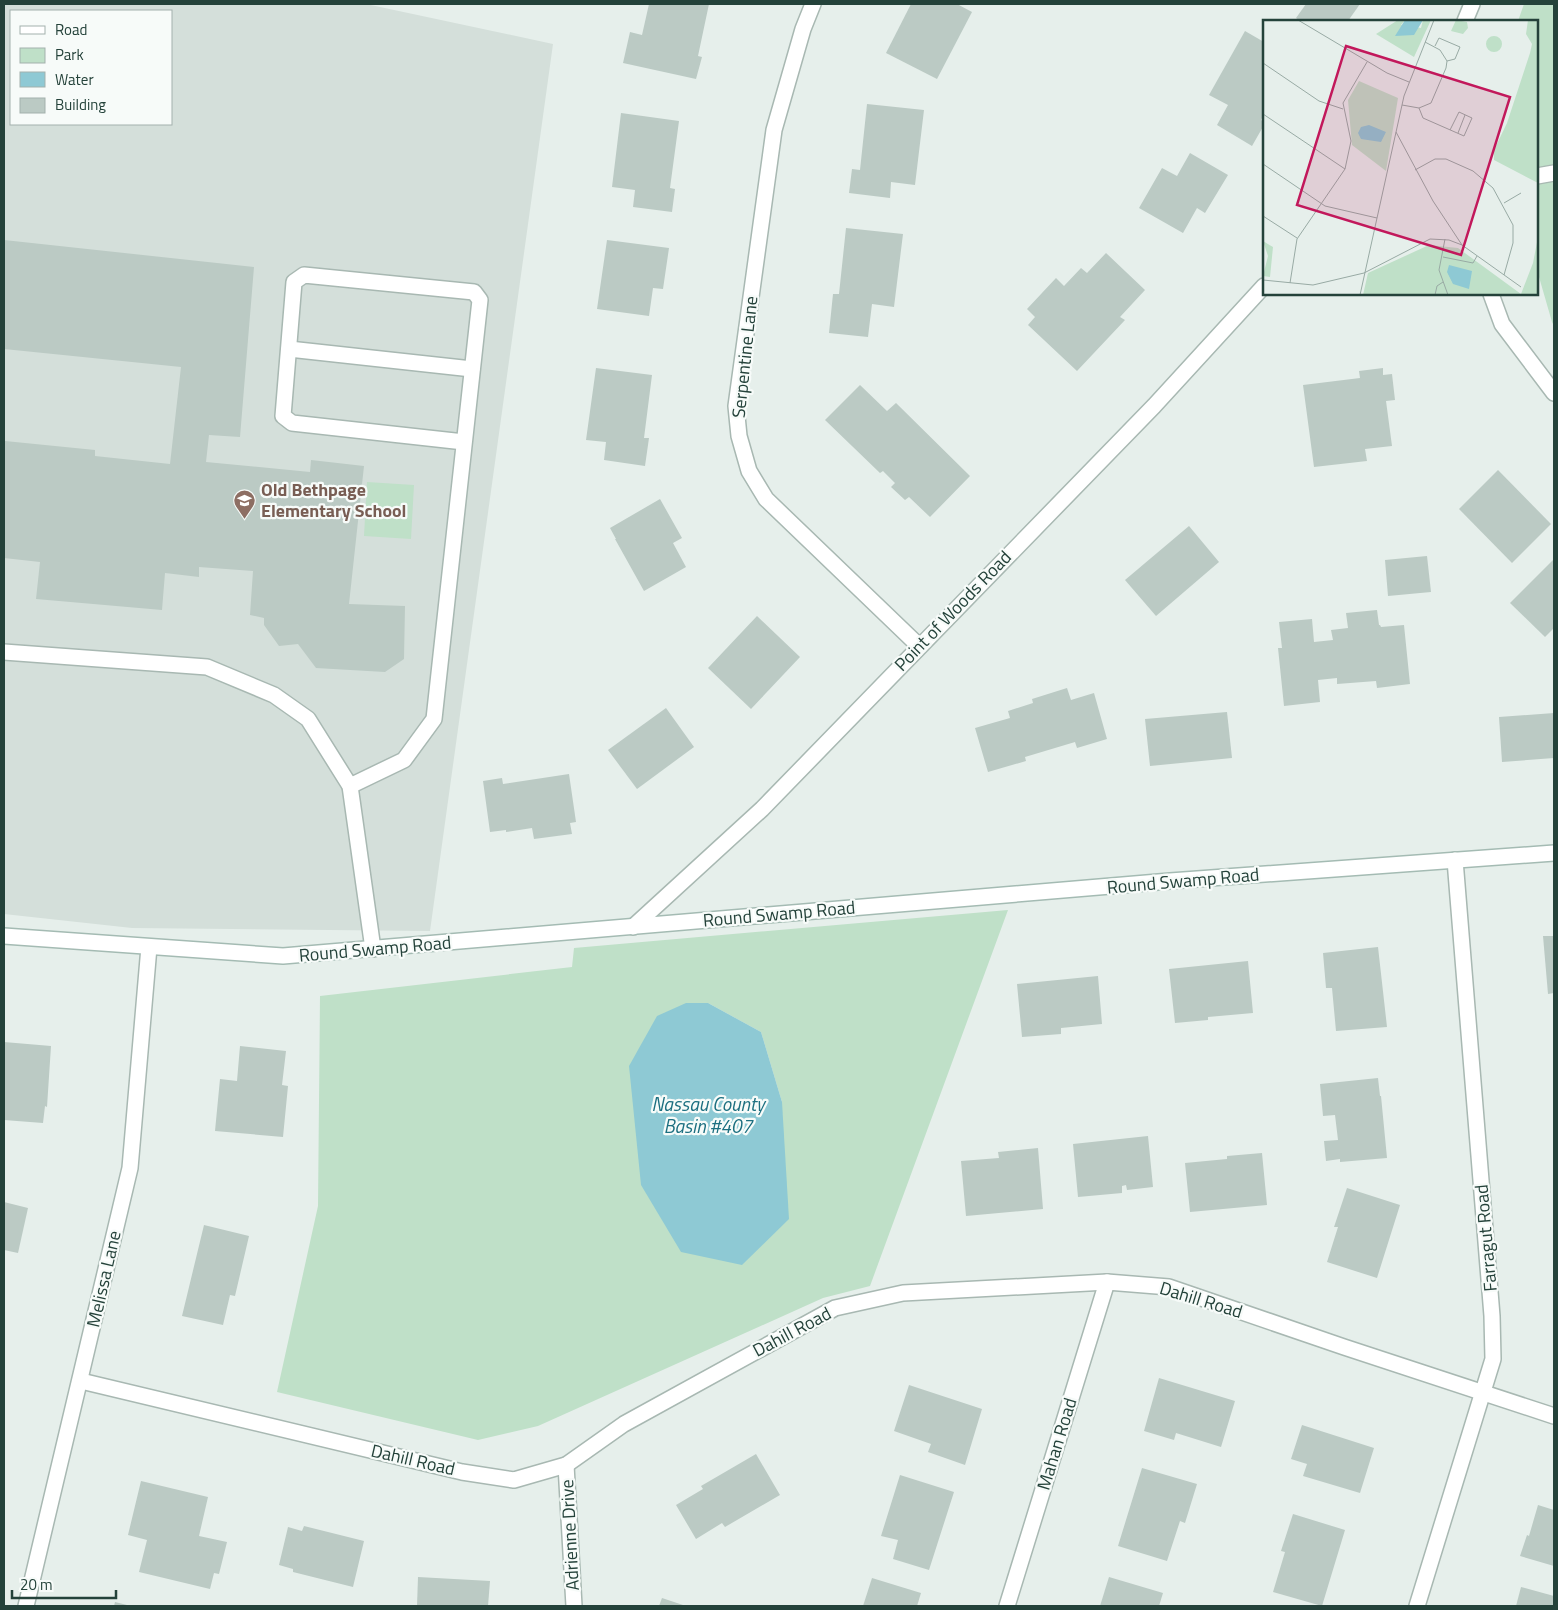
<svg xmlns="http://www.w3.org/2000/svg" width="1558" height="1610" font-family="'Titillium Web',sans-serif">
<style>
.built{fill:#d4dfda;fill-rule:evenodd}
.green{fill:#bfe0c8;fill-rule:evenodd}
.water{fill:#8ec9d4}
.building{fill:#bbcac4}
.lines{fill:none;stroke-linecap:round;stroke-linejoin:round}
.service-casing{stroke:#a8b8b2;stroke-width:18}
.minor-casing{stroke:#a8b8b2;stroke-width:18}
.secondary-casing{stroke:#a4bbb3;stroke-width:18}
.service{stroke:#fff;stroke-width:15}
.minor{stroke:#fff;stroke-width:15}
.secondary{stroke:#fff;stroke-width:15}
.labels{text-anchor:middle;stroke-width:4.5;stroke-linejoin:round;paint-order:stroke}
.street-label{font-size:18px;fill:#24423a;stroke:#f7fbf9}
.education-label{font-size:18px;font-weight:bold;fill:#785e54;stroke:#f7fbf9;text-anchor:start}
.water-label{font-size:19px;font-style:italic;fill:#1c6f80;stroke:#f7fbf9}
.inset-road{fill:none;stroke:#98aaa4;stroke-width:1}
.view{fill:#c2185b;fill-opacity:0.15;stroke:#c2185b;stroke-width:2.5}
.inset-edge{fill:none;stroke:#24423a;stroke-width:2.5}
</style>
<rect width="100%" height="100%" fill="#e6efeb"/>
<!-- built -->
<path class="built" d="M4,4H366L553,44L430,931L132,928L4,914ZM11,11H171V124H11Z"/>
<!-- green -->
<g class="green">
<path d="M1524,4H1554V326L1552,322L1537,270V21H1518Z"/>
<path d="M367,482L414,485L411,539L364,536Z"/>
<path d="M1008,910L870,1286L823,1298L538,1426L478,1440L277,1392L318,1206L320,996L572,967L574,948ZM708,1003L761,1032L782,1102Z"/>
</g>
<!-- water -->
<path class="water" d="M686,1003H708L761,1032L782,1102L789,1219L742,1265L681,1252L641,1185L629,1066L657,1016Z"/>
<!-- building -->
<g class="building">
<path d="M649,4H709L698,56L702,57L696,79L623,63L630,32L642,35Z"/>
<path d="M911,4H957L972,12L937,79L886,53Z"/>
<path d="M1306,4H1360L1348,21H1300L1296,18Z"/>
<path d="M1245,31L1264,42V114L1261,120L1264,122V125L1252,146L1217,125L1228,105L1209,95Z"/>
<path d="M867,104L924,110L915,185L891,182L890,198L849,193L852,169L860,170Z"/>
<path d="M621,113L679,121L670,188L675,189L672,212L633,207L635,190L612,187Z"/>
<path d="M1190,153L1228,175L1205,213L1197,208L1183,233L1139,208L1162,168L1177,176Z"/>
<path d="M846,228L903,234L894,307L872,304L868,337L829,333L833,294H839Z"/>
<path d="M4,240L254,267L240,437L209,435L206,462L310,472L311,460L364,466L349,604L405,606L404,659L385,672L316,668L298,644L279,646L264,625V618L250,615L253,571L199,567V577L165,573L162,610L36,599L40,562L4,558V445L5,441L95,450V456L170,464L181,367L4,349Z"/>
<path d="M607,240L669,248L663,289L653,288L649,316L597,309Z"/>
<path d="M1106,253L1145,290L1120,317L1125,320L1077,371L1028,325L1035,317L1027,309L1056,278L1064,286L1081,268L1087,273Z"/>
<path d="M596,368L652,375L644,438H649L645,466L604,460L606,442L586,440Z"/>
<path d="M1383,368V375L1392,374L1395,400L1386,401L1392,446L1365,449L1367,461L1314,467L1303,385L1360,378L1359,371Z"/>
<path d="M860,385L887,411L896,403L970,476L930,517L909,497L905,500L891,487L895,483L883,471L880,473L825,420Z"/>
<path d="M1498,470L1551,524L1512,563L1459,509Z"/>
<path d="M660,499L682,538L673,543L686,567L644,591L615,539H616L610,528Z"/>
<path d="M1189,526L1219,562L1156,616L1125,580Z"/>
<path d="M1427,556L1431,592L1388,596L1385,560Z"/>
<path d="M1554,559V628L1545,637L1510,603Z"/>
<path d="M1377,610L1379,625H1380L1381,627L1404,625L1410,684L1377,688L1376,681L1337,684V678L1318,680L1320,702L1284,706L1278,648H1282L1279,622L1312,619L1314,642L1333,640L1331,630L1348,628L1346,613Z"/>
<path d="M757,616L800,657L751,709L708,668Z"/>
<path d="M1067,688L1071,700L1094,693L1107,739L1077,748L1075,742L1025,757L1026,761L988,772L975,728L1010,718L1008,711L1033,703L1032,699Z"/>
<path d="M666,708L694,747L637,789L608,750Z"/>
<path d="M1227,712L1232,758L1150,766L1145,719Z"/>
<path d="M1554,713V758L1502,762L1499,717Z"/>
<path d="M569,774L576,822L570,823L572,834L534,839L532,828L506,832V830L490,832L483,781L502,778L503,784Z"/>
<path d="M1543,936H1554V993L1548,994Z"/>
<path d="M1378,947L1387,1027L1336,1031L1332,988H1326L1323,953Z"/>
<path d="M1248,961L1253,1013L1208,1017V1020L1175,1023L1169,969Z"/>
<path d="M1098,976L1102,1024L1061,1028V1034L1022,1037L1017,984Z"/>
<path d="M4,1042L51,1046L47,1107L45,1106L43,1123L4,1120Z"/>
<path d="M240,1046L286,1051L282,1085L288,1086L283,1137L215,1131L220,1079L237,1081Z"/>
<path d="M1378,1078L1380,1096H1381L1387,1158L1340,1162V1159L1326,1161L1324,1141L1338,1140L1335,1115L1323,1116L1320,1084Z"/>
<path d="M1148,1136L1153,1187L1127,1190L1126,1185L1122,1186V1193L1078,1197L1073,1144Z"/>
<path d="M1038,1148L1043,1209L966,1216L961,1161L999,1158L998,1152Z"/>
<path d="M1262,1153L1267,1205L1190,1212L1185,1163L1227,1159V1156Z"/>
<path d="M1347,1188L1400,1205L1377,1278L1327,1262L1338,1227H1334Z"/>
<path d="M4,1202L28,1208L18,1253L4,1250Z"/>
<path d="M204,1225L249,1236L235,1296L230,1295L223,1325L182,1316Z"/>
<path d="M1159,1378L1235,1401L1221,1447L1176,1433L1174,1440L1144,1431Z"/>
<path d="M909,1385L982,1409L965,1465L928,1452L931,1444L894,1431Z"/>
<path d="M1302,1425L1374,1448L1360,1493L1303,1476L1307,1464L1291,1459Z"/>
<path d="M756,1454L780,1495L725,1527L722,1523L696,1539L676,1505L703,1489L701,1486Z"/>
<path d="M1142,1468L1197,1484L1185,1523L1180,1521L1167,1561L1118,1546Z"/>
<path d="M900,1475L954,1492L929,1570L893,1559L898,1540L881,1536Z"/>
<path d="M141,1481L208,1497L199,1536L227,1542L219,1574L214,1573L210,1589L139,1572L147,1540L128,1535Z"/>
<path d="M1538,1505L1554,1510V1566L1520,1556L1527,1535L1529,1536Z"/>
<path d="M1293,1514L1345,1530L1322,1606L1273,1592L1285,1552L1281,1551Z"/>
<path d="M304,1526L364,1541L353,1587L293,1572V1569L279,1565L288,1527L302,1531Z"/>
<path d="M418,1577L490,1581L488,1606H417Z"/>
<path d="M1109,1577L1163,1593L1159,1606H1100Z"/>
<path d="M872,1578L921,1593L917,1606H863Z"/>
<path d="M1521,1587L1554,1596V1606H1516Z"/>
<path d="M662,1598L686,1606H659Z"/>
<path d="M115,1602L131,1606H114Z"/>
</g>
<g class="lines">
<defs>
<g id="service">
<path d="M1537,176L1554,173"/>
<path d="M289,349L472,369"/>
<path d="M4,652L207,667L274,695L308,719L350,786L373,949"/>
<path d="M350,786L404,760L434,719L480,300L474,292L304,275L294,282L283,416L292,423L464,442"/>
</g>
<g id="minor">
<path d="M813,4L803,29L774,130L736,406L739,436L749,471L766,499L919,646"/>
<path d="M1465,21L1472,4"/>
<path d="M1491,294L1502,324L1554,393"/>
<path d="M633,927L762,809L1154,406L1264,286"/>
<path d="M81,1381L462,1472L514,1480L566,1465L624,1424L835,1308L903,1293L1107,1282L1169,1287L1344,1347L1554,1416"/>
<path d="M566,1465L574,1606"/>
<path d="M26,1606L130,1168L149,947"/>
<path d="M1007,1606L1107,1282"/>
<path d="M1417,1606L1493,1359L1492,1316L1455,860"/>
</g>
<path id="secondary" d="M4,936L283,956L1170,881L1554,853"/>
</defs>
<!-- service casing -->
<use href="#service" class="service-casing"/>
<!-- minor casing -->
<use href="#minor" class="minor-casing"/>
<!-- secondary casing -->
<use href="#secondary" class="secondary-casing"/>
<!-- service -->
<use href="#service" class="service"/>
<!-- minor -->
<use href="#minor" class="minor"/>
<!-- secondary -->
<use href="#secondary" class="secondary"/>
</g>
<!-- icons -->
<defs>
<symbol id="school-pin" viewBox="-11 -11 22 30"><path d="M0 17L-7.5 6A9.5 9.5 0 1 1 7.5 6Z" fill="#8d6e63" stroke="#f7fbf9"/><path d="M0-5L7-2L0 1L-7-2ZM-4 1L0 2.5L4 1V4Q0 6-4 4Z" fill="#fff"/></symbol>
</defs>
<g fill-rule="evenodd">
<use href="#school-pin" x="232" y="488" width="25" height="34"/>
</g>
<g class="labels">
<!-- street labels -->
<g class="street-label">
<text transform="translate(745 357) rotate(-84)" y="6">Serpentine Lane</text>
<text transform="translate(953 611) rotate(-46)" y="6">Point of Woods Road</text>
<text transform="translate(1183 881) rotate(-5)" y="6">Round Swamp Road</text>
<text transform="translate(779 914) rotate(-5)" y="6">Round Swamp Road</text>
<text transform="translate(375 949) rotate(-5)" y="6">Round Swamp Road</text>
<text transform="translate(1486 1238) rotate(-95)" y="6">Farragut Road</text>
<text transform="translate(104 1279) rotate(-77)" y="6">Melissa Lane</text>
<text transform="translate(1201 1300) rotate(17)" y="6">Dahill Road</text>
<text transform="translate(792 1332) rotate(-28)" y="6">Dahill Road</text>
<text transform="translate(1057 1444) rotate(-73)" y="6">Mahan Road</text>
<text transform="translate(413 1460) rotate(13)" y="6">Dahill Road</text>
<text transform="translate(570 1535) rotate(-93)" y="6">Adrienne Drive</text>
</g>
<!-- education labels -->
<g class="education-label">
<text x="261" y="496">Old Bethpage<tspan x="261" dy="21">Elementary School</tspan></text>
</g>
<!-- water labels -->
<g class="water-label">
<text x="708" y="1111">Nassau County<tspan x="708" dy="22">Basin #407</tspan></text>
</g>
</g>
<!-- overview -->
<g transform="translate(1263 20)">
<rect width="275" height="275" fill="#e6efeb"/>
<path d="M135,0H142L138,5L158,8L160,0H168L151,37L113,14ZM193,0L204,2L205,8L200,14L188,11ZM265,0H275V163L231,140V130L244,103L267,33L269,24L263,14ZM223 24a8 8 0 1 1 16 0a8 8 0 1 1-16 0ZM96,61L135,78L123,151L89,125L85,80ZM275,217V275H100L105,253L166,225L195,228L258,274L270,243ZM0,221L10,227L7,257L0,256L5,236Z" fill="#bfe0c8"/>
<path d="M142,0H160L151,15L132,16ZM106,105L123,112L118,122L98,119L95,113L98,107ZM186,245L209,251L206,269L190,264L184,252Z" fill="#8ec9d4"/>
<path class="inset-road" d="M35,0L124,53L146,62M172,26L176,18L197,27L192,39L184,41M0,43L56,81L80,89M139,85L156,88L168,83L183,48L184,41L177,30L162,22M156,88L160,98L201,116L209,98L196,92L187,110M0,94L82,149M133,112L170,181L199,225L258,267M195,113L202,95M0,144L62,186L114,198M152,150L172,139H183L210,151L230,168L250,205V223L241,255M241,183L258,173M0,196L34,218M182,219L176,250L185,275M180,237L210,243L214,236M0,260L50,265L101,253L167,219L186,220L199,225M27,263L34,219L82,149L88,121L80,83L104,42M97,275L141,76L171,0M172,275L174,266L180,262"/>
<path class="view" d="M83,26L247,77L198,235L34,185Z"/>
<rect width="275" height="275" class="inset-edge"/>
</g>
<!-- border -->
<rect width="1558" height="1610" fill="none" stroke="#24423a" stroke-width="10"/>
<!-- legend -->
<rect x="10" y="10" width="162" height="115" fill="#f7fbf9" stroke="#a3b1ad"/>
<rect x="20" y="26" width="25" height="8" fill="#ffffff" stroke="#a3b1ad"/>
<text x="55" y="35" font-size="15" fill="#24423a">Road</text>
<rect x="20" y="48" width="25" height="15" fill="#bfe0c8" stroke="#a3b1ad"/>
<text x="55" y="60" font-size="15" fill="#24423a">Park</text>
<rect x="20" y="72" width="25" height="15" fill="#8ec9d4" stroke="#a3b1ad"/>
<text x="55" y="85" font-size="15" fill="#24423a">Water</text>
<rect x="20" y="98" width="25" height="15" fill="#bbcac4" stroke="#a3b1ad"/>
<text x="55" y="110" font-size="15" fill="#24423a">Building</text>
<!-- scale -->
<path d="M12 1590v8h104v-8" fill="none" stroke="#24423a" stroke-width="2.5"/>
<text x="20" y="1590" font-size="15" fill="#24423a" stroke="#f7fbf9" stroke-width="4" paint-order="stroke">20 m</text>
</svg>
